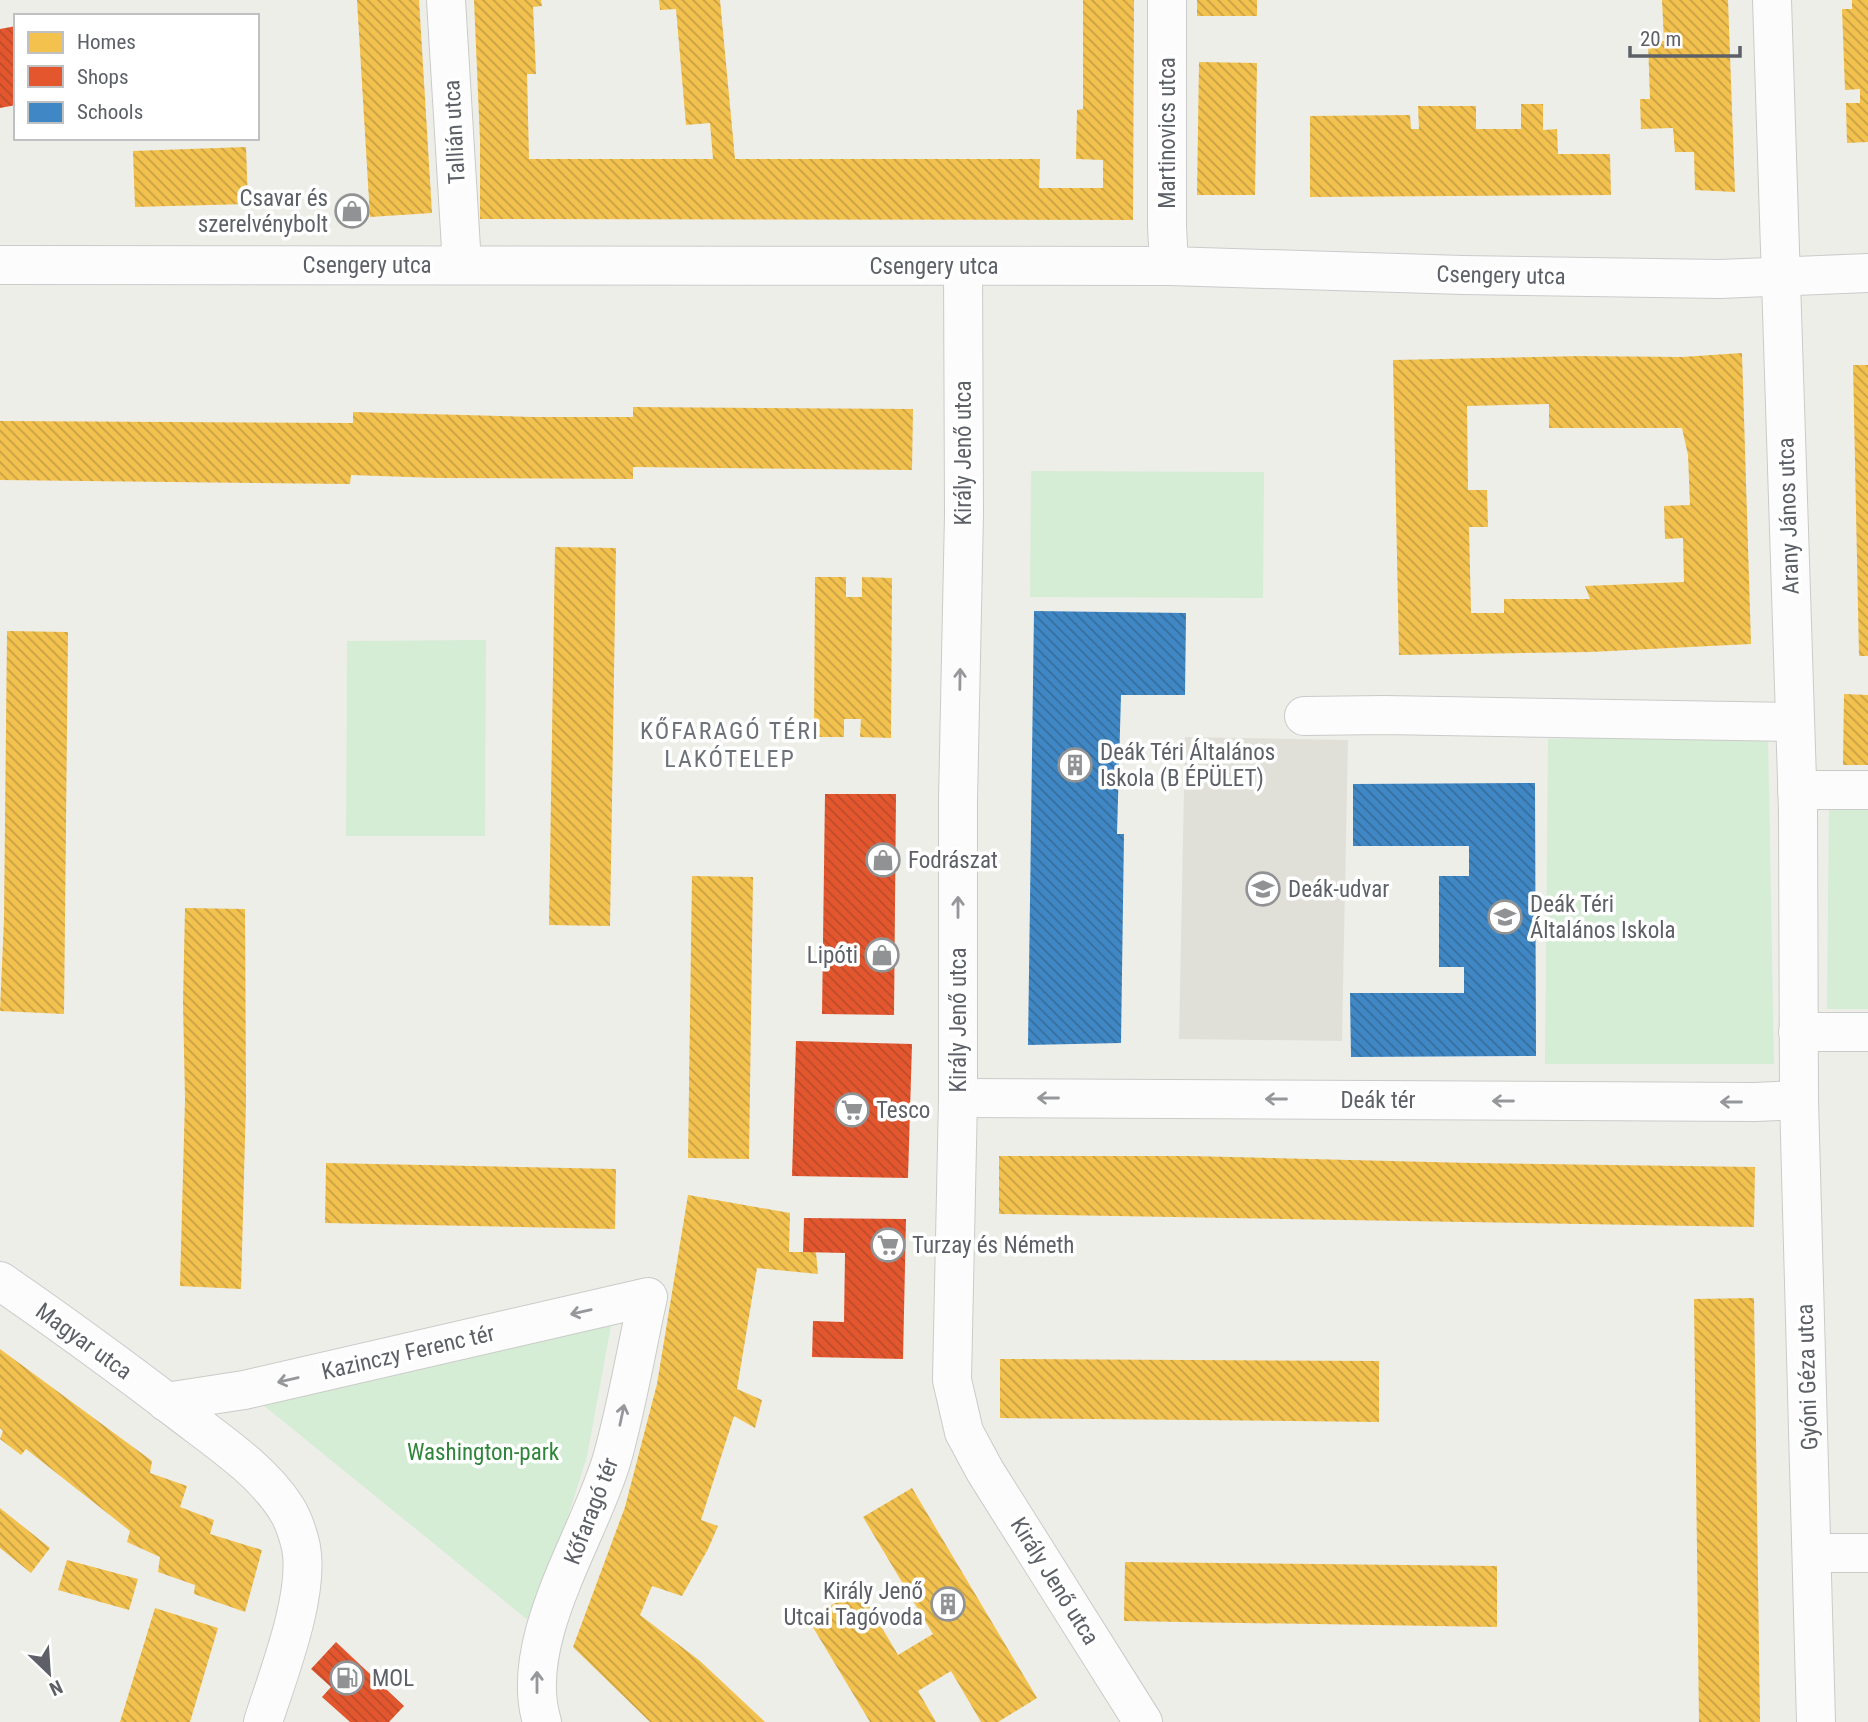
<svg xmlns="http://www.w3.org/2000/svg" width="1868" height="1722" font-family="'Roboto Condensed',sans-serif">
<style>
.education{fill:#e1e0d8}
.green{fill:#d5ecd5}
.homes{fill:url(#homes-back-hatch);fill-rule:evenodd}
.shops{fill:url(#shops-back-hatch)}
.schools{fill:url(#schools-back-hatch)}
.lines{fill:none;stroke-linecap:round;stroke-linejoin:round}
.street-casing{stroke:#cacbc9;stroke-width:40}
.secondary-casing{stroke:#cacbcb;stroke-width:40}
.street{stroke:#fcfcfc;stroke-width:38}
.secondary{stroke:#fcfcfc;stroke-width:38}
.oneway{stroke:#95979b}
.labels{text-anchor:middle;stroke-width:7;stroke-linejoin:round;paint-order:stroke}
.street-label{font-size:23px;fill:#5d6167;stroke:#fff}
.poi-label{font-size:23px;fill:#5d6167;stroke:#fff;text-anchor:start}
.park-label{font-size:23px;fill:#2f8539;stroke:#fff}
.neighbourhood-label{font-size:24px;letter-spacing:2px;fill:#6e737a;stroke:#fff}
</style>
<defs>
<pattern id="homes-back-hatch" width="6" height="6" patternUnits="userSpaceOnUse" patternTransform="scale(1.75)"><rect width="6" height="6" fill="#f2c14e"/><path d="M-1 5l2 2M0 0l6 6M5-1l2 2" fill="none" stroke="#c7a045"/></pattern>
<pattern id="shops-back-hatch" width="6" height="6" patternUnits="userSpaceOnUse" patternTransform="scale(1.75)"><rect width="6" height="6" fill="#e4572e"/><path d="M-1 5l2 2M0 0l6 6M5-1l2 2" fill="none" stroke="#bc4b2b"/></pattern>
<pattern id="schools-back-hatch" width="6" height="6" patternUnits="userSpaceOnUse" patternTransform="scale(1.75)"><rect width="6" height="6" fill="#3f88c5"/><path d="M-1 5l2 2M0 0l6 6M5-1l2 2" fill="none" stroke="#366d9c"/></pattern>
</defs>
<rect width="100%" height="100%" fill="#eeeee9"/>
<!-- education -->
<path class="education" d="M1185,737L1348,740L1342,1041L1179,1039Z"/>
<!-- green -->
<g class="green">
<path d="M1031,471L1264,472L1263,598L1030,597Z"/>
<path d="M486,640L485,836H346L347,641Z"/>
<path d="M1768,734L1774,1064H1545L1548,739Z"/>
<path d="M1829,796L1868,797V1009H1827Z"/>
<path d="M612,1320L587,1456L534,1625L257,1400Z"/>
</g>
<!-- homes -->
<g class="homes">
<path d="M357,0H419L432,213L370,217Z"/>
<path d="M474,0H541L542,6L533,7L536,74H527L529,159H713L710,123L686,125L676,9L660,10L659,0H720L735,159H1040L1039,188H1103V160L1076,159L1077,110L1083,109V0H1134L1133,220L480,219V140Z"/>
<rect x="1197" y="0" width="60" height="16"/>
<path d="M1662,0H1728L1735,192L1695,190L1694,152H1675L1673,128L1641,129L1640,99H1650L1648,41H1664Z"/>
<path d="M1852,0H1868V142L1847,143L1846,103H1860V89L1845,90L1842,9H1852Z"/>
<path d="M1199,62L1257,63L1255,195H1197Z"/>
<path d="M1521,104H1543V130L1557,129L1558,154H1610L1611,195L1310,197V116L1410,115L1411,129H1419L1418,106H1476V129H1521Z"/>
<path d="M246,147L248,204L135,207L133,151Z"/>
<path d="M1742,353L1751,644L1590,652L1399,655L1393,360L1581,356L1682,357ZM1549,404V428H1682L1688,455L1690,505L1664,506L1665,539L1683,538L1684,582L1585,586L1590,599H1504V613H1471L1469,527H1488L1487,490H1468L1467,406Z"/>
<path d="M1853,365H1868V656H1859Z"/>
<path d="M633,407L913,409L912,470L633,467V479L438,478L351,475L350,484L0,480V421L353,423V412L533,417H633Z"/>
<path d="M555,547L616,548L610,926L549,925Z"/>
<path d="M815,577H846V597H862V577L892,578L891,738L860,737L861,719H844V737H814Z"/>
<path d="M7,631L68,632L64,1014L0,1011L4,919Z"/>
<path d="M1844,694L1868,695V765H1843Z"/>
<path d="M692,876L753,877L749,1159L688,1158Z"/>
<path d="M185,908L245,909L246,1100L241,1289L180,1286L185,1099L183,1003Z"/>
<path d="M999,1156H1190L1471,1163L1755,1167L1754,1227L999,1214Z"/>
<path d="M326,1163L616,1169L615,1229L325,1223Z"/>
<path d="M688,1195L790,1213L789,1252H816L818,1274L757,1268L737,1389L762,1400L755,1428L734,1416L701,1520L718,1526L708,1549L682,1596L652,1586L640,1615L700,1661L765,1722H650L573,1647L625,1507L657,1384Z"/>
<path d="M1754,1298L1760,1722H1699L1694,1299Z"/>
<path d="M0,1349L152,1461L150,1473L187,1486L180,1507L214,1520L210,1534L262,1550L245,1612L194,1594L195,1585L158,1572L160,1557L127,1542L130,1531L26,1449L21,1455L0,1439L3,1431L0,1428Z"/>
<path d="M1000,1359L1379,1361V1422L1000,1418Z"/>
<path d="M912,1488L1037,1698L998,1722H981L951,1671L918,1691L936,1722H870L808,1619L859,1589L898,1655L933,1634L863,1517Z"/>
<path d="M0,1508L50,1548L31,1573L0,1548Z"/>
<path d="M67,1560L138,1579L129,1610L58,1590Z"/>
<path d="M1125,1562L1497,1566V1627L1124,1621Z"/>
<path d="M155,1608L218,1628L190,1722H120Z"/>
</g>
<!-- shops -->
<g class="shops">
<path d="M16,26V105L0,108V29Z"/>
<path d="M825,794H896L894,1015L822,1014Z"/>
<path d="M796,1041L912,1044L908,1178L792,1176Z"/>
<path d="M804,1218L906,1219L903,1359L812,1357L813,1321L844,1322L845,1253L803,1252Z"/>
<path d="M336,1642L404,1706L389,1722H350L322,1697L331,1687L311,1669Z"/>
</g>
<!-- schools -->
<g class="schools">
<path d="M1034,611L1186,613L1185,695H1121L1117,834H1124L1121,1043L1028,1045Z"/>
<path d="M1535,783L1536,1056L1351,1057L1350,993H1464V967H1439V876H1469V846H1353V784Z"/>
</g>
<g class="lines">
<defs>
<g id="street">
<path d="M446,0L462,265"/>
<path d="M1167,0V226L1169,266"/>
<path d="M1772,0L1798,811L1799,1100L1816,1722"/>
<path d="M963,266L964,514L958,800V1098L952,1380L964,1432L985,1471L1143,1722"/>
<path d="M1304,716L1384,715L1794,722"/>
<path d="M1797,790H1868"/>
<path d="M1798,1032H1868"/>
<path d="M958,1098L1755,1102L1799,1100"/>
<path d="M166,1402L244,1390L648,1297C636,1351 627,1406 612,1459C589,1537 517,1641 542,1722"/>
<path d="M1812,1553H1868"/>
</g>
<g id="secondary">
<path d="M0,265L1169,266L1463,275L1720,279L1868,273"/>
<path d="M0,1281C61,1323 121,1367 180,1412C215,1439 262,1470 286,1508C293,1519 298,1534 301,1547C310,1595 278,1675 263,1722"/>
</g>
</defs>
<!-- street casing -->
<use href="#street" class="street-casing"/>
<!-- secondary casing -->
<use href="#secondary" class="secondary-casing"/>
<!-- street -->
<use href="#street" class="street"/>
<!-- secondary -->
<use href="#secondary" class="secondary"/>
</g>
<!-- one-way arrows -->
<defs><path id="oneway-shaft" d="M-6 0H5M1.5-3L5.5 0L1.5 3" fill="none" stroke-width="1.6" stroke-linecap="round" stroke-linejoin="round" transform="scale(1.75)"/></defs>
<g class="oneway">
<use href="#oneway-shaft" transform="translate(960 679) rotate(-89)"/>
<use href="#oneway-shaft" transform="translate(958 907) rotate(-90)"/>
<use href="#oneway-shaft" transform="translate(1048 1098) rotate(-180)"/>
<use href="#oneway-shaft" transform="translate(1276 1099) rotate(-180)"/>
<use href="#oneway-shaft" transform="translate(1503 1101) rotate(-180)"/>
<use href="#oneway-shaft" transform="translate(1731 1102) rotate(-180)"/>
<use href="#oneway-shaft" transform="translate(581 1312) rotate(167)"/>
<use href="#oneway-shaft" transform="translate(288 1380) rotate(167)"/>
<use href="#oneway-shaft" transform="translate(622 1415) rotate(-78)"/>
<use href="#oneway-shaft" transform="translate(537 1682) rotate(-90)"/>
</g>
<!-- icons -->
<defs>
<symbol id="shop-ring" viewBox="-11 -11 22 22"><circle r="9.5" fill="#fff" stroke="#909294" stroke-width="1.5"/><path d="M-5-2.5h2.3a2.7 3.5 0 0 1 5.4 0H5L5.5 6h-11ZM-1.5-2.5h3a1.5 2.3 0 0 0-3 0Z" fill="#909294"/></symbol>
<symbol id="building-ring" viewBox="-11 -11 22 22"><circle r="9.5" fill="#fff" stroke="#909294" stroke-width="1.5"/><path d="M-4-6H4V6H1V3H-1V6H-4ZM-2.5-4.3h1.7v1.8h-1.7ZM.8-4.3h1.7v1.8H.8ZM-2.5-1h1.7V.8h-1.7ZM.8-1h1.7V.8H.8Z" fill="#909294"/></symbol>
<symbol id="school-ring" viewBox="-11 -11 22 22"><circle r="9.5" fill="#fff" stroke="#909294" stroke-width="1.5"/><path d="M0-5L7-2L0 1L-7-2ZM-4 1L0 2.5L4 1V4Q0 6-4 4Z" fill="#909294"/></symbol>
<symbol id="supermarket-ring" viewBox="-11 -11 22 22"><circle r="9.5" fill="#fff" stroke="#909294" stroke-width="1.5"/><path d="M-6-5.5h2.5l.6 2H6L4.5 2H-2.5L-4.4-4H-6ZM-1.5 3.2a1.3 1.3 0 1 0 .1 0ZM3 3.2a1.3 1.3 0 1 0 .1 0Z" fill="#909294"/></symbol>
<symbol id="fuel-ring" viewBox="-11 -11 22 22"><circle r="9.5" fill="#fff" stroke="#909294" stroke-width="1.5"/><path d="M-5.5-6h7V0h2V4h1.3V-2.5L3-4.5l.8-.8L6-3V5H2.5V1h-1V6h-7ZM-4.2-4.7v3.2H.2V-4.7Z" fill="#909294"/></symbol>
</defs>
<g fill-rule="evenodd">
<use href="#shop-ring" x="333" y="192" width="38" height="38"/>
<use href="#building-ring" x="1056" y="746" width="38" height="38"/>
<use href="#shop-ring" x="864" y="841" width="38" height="38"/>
<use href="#school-ring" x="1244" y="870" width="38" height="38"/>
<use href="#school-ring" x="1486" y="898" width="38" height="38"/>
<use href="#shop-ring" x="863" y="936" width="38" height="38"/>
<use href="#supermarket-ring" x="833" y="1091" width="38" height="38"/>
<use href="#supermarket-ring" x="869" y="1226" width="38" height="38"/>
<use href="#building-ring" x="929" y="1585" width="38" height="38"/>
<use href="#fuel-ring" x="328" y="1659" width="38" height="38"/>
</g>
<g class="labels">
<!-- street labels -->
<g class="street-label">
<text transform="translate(454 132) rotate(-93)" y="8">Tallián utca</text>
<text transform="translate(1167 133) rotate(-90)" y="8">Martinovics utca</text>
<text x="367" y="273">Csengery utca</text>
<text x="934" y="274">Csengery utca</text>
<text transform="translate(1501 275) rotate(1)" y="8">Csengery utca</text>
<text transform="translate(963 453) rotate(-90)" y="8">Király Jenő utca</text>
<text transform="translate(1788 516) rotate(-92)" y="8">Arany János utca</text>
<text transform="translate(958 1020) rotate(-90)" y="8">Király Jenő utca</text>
<text x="1378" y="1108">Deák tér</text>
<text transform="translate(84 1341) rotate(36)" y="8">Magyar utca</text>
<text transform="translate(408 1352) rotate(-13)" y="8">Kazinczy Ferenc tér</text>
<text transform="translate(1807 1377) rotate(-92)" y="8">Gyóni Géza utca</text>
<text transform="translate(591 1511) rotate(-69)" y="8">Kőfaragó tér</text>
<text transform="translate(1055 1581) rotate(58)" y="8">Király Jenő utca</text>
</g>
<!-- poi labels -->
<g class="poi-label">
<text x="328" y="206" text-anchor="end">Csavar és<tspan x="328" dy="26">szerelvénybolt</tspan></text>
<text x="1100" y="760">Deák Téri Általános<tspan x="1100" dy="26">Iskola (B ÉPÜLET)</tspan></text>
<text x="908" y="868">Fodrászat</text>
<text x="1288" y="897">Deák-udvar</text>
<text x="1530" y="912">Deák Téri<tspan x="1530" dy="26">Általános Iskola</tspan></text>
<text x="858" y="963" text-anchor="end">Lipóti</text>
<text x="876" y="1118">Tesco</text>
<text x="912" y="1253">Turzay és Németh</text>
<text x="923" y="1599" text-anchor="end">Király Jenő<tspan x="923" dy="26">Utcai Tagóvoda</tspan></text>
<text x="372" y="1686">MOL</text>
</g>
<!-- park labels -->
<g class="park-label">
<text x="483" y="1460">Washington-park</text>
</g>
<!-- neighbourhood labels -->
<g class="neighbourhood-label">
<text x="730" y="739">KŐFARAGÓ TÉRI<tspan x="730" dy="28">LAKÓTELEP</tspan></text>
</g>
</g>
<!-- legend -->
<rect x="14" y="14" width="245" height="126" fill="#ffffff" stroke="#bec0c2" stroke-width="2"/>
<rect x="28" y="32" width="35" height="21" fill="#f2c14e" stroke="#bec0c2" stroke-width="2"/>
<text x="77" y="49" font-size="21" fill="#5d6167">Homes</text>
<rect x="28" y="66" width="35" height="21" fill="#e4572e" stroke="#bec0c2" stroke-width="2"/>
<text x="77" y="84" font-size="21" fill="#5d6167">Shops</text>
<rect x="28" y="102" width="35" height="21" fill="#3f88c5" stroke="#bec0c2" stroke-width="2"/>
<text x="77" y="119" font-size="21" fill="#5d6167">Schools</text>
<!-- north arrow -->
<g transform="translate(49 1673) rotate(155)" stroke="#ffffff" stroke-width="5" paint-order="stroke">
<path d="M0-5L12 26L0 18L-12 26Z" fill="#5d6167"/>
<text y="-10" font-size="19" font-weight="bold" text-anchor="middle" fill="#5d6167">N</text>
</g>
<!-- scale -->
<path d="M1630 46v10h110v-10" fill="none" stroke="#5d6167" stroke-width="3.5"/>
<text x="1640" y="46" font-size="21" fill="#5d6167" stroke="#ffffff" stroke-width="5" paint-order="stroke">20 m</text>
</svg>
